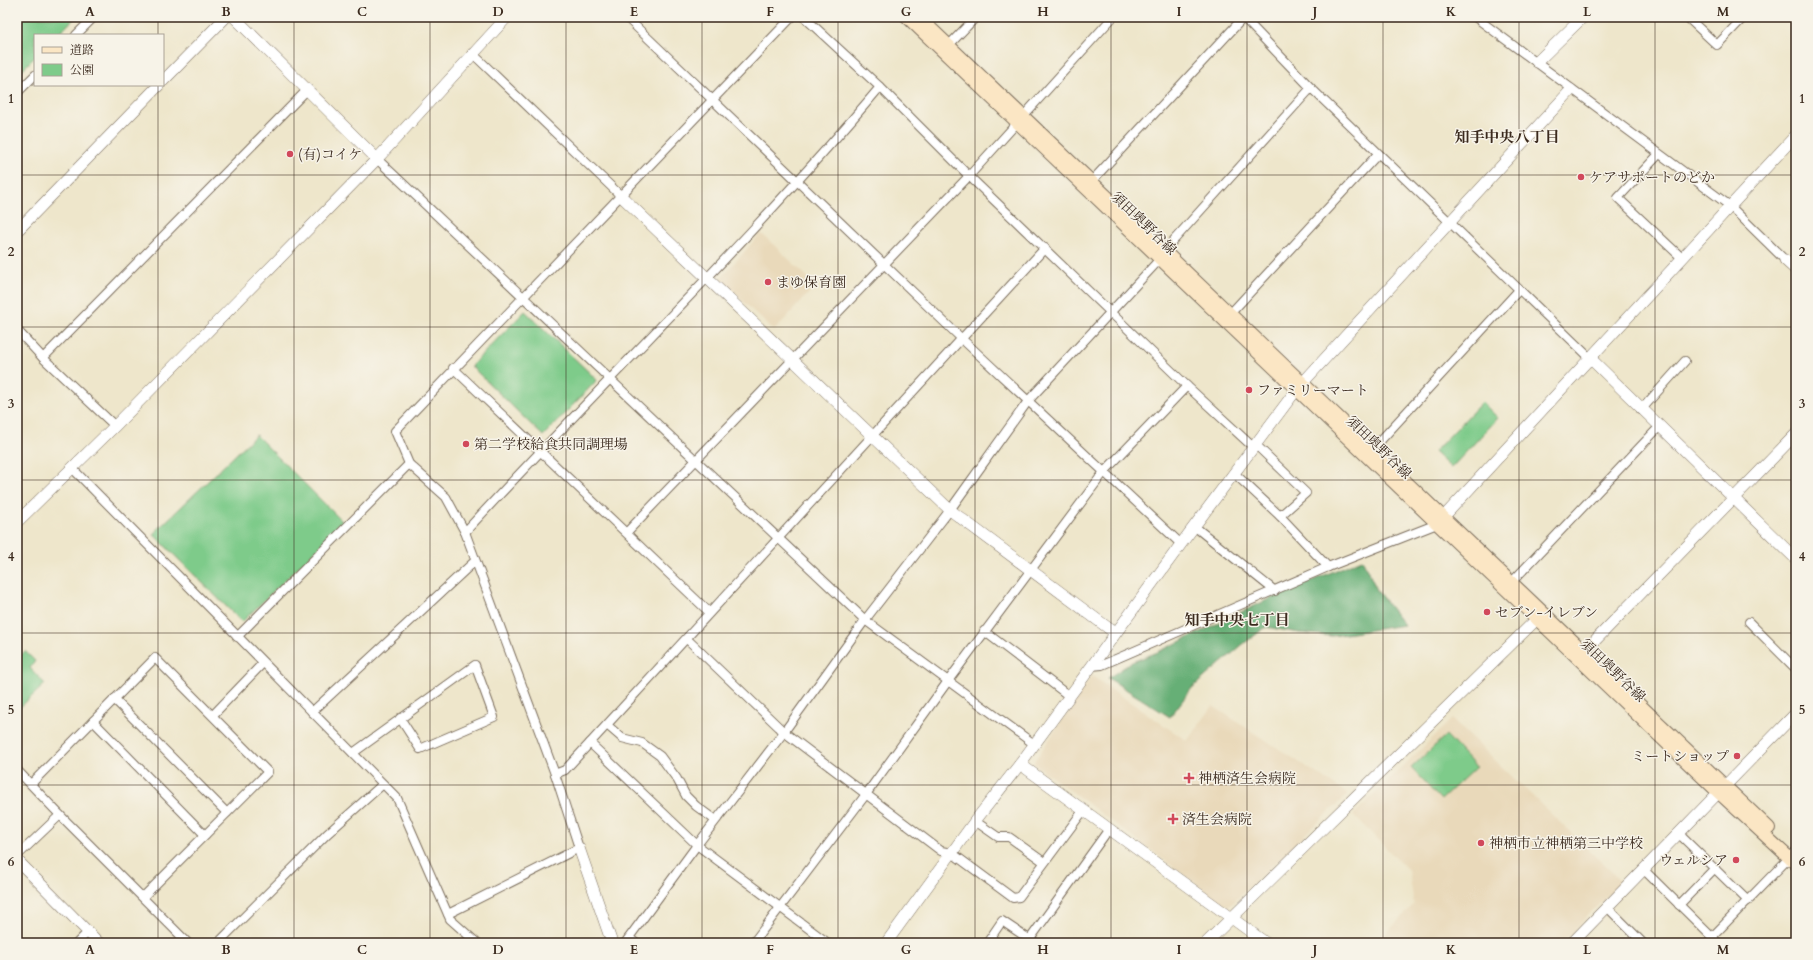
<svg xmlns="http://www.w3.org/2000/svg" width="1813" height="960" font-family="Cardo,'Noto Serif JP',serif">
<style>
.built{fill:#e9d9ba}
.green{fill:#7ecb8a;stroke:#5c7a54}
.forest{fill:#66af76;stroke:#506c4a}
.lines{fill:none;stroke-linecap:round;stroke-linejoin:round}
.minor-casing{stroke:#7a6c5b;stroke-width:10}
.tertiary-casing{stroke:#7a6c5b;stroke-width:12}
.secondary-casing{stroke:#7a6c5b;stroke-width:14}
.minor{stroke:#fff;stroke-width:8}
.tertiary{stroke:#fff;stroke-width:11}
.secondary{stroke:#fbe6c4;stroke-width:12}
.grid{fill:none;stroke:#3b2a1e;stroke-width:1;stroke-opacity:0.55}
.poi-dot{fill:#d1495b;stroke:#f7f3e8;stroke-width:1.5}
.labels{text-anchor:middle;stroke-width:3;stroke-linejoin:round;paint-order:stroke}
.poi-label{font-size:14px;fill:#3b2a1e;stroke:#f7f3e8;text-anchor:start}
.street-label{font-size:14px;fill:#3b2a1e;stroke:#f7f3e8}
.neighbourhood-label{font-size:15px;font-weight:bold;fill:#3b2a1e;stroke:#f7f3e8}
.neatline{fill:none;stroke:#3b2a1e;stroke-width:1.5}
.grid-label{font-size:13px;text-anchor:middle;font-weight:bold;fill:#3b2a1e}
</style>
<rect width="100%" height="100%" fill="#f7f3e8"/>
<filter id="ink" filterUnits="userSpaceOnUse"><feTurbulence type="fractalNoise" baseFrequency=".025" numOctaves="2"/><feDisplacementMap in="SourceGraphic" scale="8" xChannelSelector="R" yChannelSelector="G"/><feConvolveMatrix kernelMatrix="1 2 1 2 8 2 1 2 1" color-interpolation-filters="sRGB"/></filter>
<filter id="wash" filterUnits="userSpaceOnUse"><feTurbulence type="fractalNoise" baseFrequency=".012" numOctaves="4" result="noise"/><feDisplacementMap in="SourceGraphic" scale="16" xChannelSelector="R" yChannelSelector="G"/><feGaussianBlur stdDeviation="0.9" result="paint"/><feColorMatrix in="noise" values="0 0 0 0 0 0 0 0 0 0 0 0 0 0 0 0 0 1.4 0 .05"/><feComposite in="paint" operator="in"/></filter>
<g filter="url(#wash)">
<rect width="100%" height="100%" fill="#eee6cb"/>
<!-- built -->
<g class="built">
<path d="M761,233L816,285L774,331L720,279Z"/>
<path d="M1092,676L1187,741L1213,706L1348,794L1228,907L1033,763Z"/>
<path d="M1452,719L1621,881L1562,943H1377L1414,904L1409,871L1353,815Z"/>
</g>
<!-- green -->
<g class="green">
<path d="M17,17H76L57,35H35V57L17,75Z"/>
<path d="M525,311L597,380L543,436L471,366Z"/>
<path d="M1482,402L1498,418L1451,468L1434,452Z"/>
<path d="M256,435L344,523L242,622L153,534Z"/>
<path d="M25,651L35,661L30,668L45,684L17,710V659Z"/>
<path d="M1446,735L1476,767L1441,800L1411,768Z"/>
</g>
<!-- forest -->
<path class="forest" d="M1362,559L1378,592L1404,625L1332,636L1299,633L1266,627L1242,645L1192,688L1170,717L1108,678L1132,662L1158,652L1267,600Z"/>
</g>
<g filter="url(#ink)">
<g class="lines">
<defs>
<g id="minor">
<path d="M626,17L962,339L1181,544"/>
<path d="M804,17L880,87L969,176L1187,386L1253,447"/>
<path d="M1243,17L1311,88L1590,358"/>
<path d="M1475,17L1730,206L1785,260"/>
<path d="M1687,17L1717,45L1744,17"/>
<path d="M76,35L94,17"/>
<path d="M949,45L976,17"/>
<path d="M472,53L620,195"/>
<path d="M17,93L35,75"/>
<path d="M1659,154L1618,198L1682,258"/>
<path d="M377,159L865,620L1034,744"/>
<path d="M1088,185L1244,17"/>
<path d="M1230,314L1378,154"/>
<path d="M17,330L43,358L115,426"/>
<path d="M43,358L307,90"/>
<path d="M453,368L709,612"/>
<path d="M1641,410L1685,361"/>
<path d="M1255,444L1306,493L1280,516"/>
<path d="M1369,453L1519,290"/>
<path d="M72,468L397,798L450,919L477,943"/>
<path d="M1234,473L1280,516L1328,567"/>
<path d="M1194,526L1275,591"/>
<path d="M465,532C602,383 749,242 880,87"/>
<path d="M627,532L969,176L1113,17"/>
<path d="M1509,585L1660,426"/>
<path d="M1749,622L1796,669"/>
<path d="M984,631L1069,696"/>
<path d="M237,637L409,464"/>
<path d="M687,639L784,732L941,851L952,853L1013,898L1019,897L1083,811"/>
<path d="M1091,666L1102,665L1328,567L1437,524"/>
<path d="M114,699L227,813"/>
<path d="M312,712L475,561"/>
<path d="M213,715L263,663"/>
<path d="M93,721L205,835"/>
<path d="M607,725L622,738L642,743L660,756L677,779L686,796L696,806L715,820"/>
<path d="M590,743L697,845L828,943"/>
<path d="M353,753L475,665L494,717L420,749L400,718"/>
<path d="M17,770L60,815L188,943"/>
<path d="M555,774L565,770L590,743L1045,248"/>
<path d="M31,784L155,658L268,772L143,897"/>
<path d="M975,821L998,837H1009L1044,862"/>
<path d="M1679,834L1748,901"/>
<path d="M1795,852L1796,851"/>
<path d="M17,856L60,815"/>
<path d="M1644,870L1718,943"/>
<path d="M1679,905L1715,868"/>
<path d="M1607,907L1643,943"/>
<path d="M448,914L579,848L555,774L465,532L446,497L409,464L395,431L792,17"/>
<path d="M1712,937L1789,858"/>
<path d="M629,938L636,943"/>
<path d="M1030,939L1109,829"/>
<path d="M77,943L88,932"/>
<path d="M218,943L327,834L383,784"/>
<path d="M625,943L697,845L784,732L865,620L950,510L1028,401L1160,259L1164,251L1311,88"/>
<path d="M753,943L867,793L948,681L1104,472L1187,386"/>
<path d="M987,943L1002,921L1035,943"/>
</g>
<g id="tertiary">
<path d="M234,17L377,159"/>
<path d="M1537,62L1583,17"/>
<path d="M163,81L226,17"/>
<path d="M620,195L950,510L1115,633"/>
<path d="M17,231L159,85"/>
<path d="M1785,260L1796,270"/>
<path d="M1590,358L1796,559"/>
<path d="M17,522L115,426L377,159L507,17"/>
<path d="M1437,524L1796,135"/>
<path d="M1579,657L1796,434"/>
<path d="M1020,764L1266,943"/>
<path d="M579,848L612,943"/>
<path d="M17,860L99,943"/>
<path d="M886,943L975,821L1020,764L1181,544L1297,389L1571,90"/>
<path d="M1206,943L1543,613"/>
<path d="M1572,943L1796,713"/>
</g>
<g id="secondary">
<path d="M907,17L1719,793L1796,864"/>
<path d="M919,17L1769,828"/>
</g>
</defs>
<!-- minor casing -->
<use href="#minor" class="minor-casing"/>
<!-- tertiary casing -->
<use href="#tertiary" class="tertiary-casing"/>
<!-- secondary casing -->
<use href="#secondary" class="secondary-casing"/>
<!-- minor -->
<use href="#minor" class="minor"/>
<!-- tertiary -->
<use href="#tertiary" class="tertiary"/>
<!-- secondary -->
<use href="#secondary" class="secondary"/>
</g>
</g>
<!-- grid -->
<path class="grid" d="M158,17V35M294,17V943M430,17V943M566,17V943M702,17V943M838,17V943M975,17V943M1111,17V943M1247,17V943M1383,17V943M1519,17V943M1655,17V943M158,85V943M17,175H1796M17,327H1796M17,480H1796M17,633H1796M17,785H1796"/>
<!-- markers -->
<g class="poi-dot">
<circle cx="290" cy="154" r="4"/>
<circle cx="1581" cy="177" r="4"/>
<circle cx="768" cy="282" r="4"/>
<circle cx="1249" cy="390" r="4"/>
<circle cx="466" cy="444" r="4"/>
<circle cx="1487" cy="612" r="4"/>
<circle cx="1737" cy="756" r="4"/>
<path d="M1187 772h4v4h4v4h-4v4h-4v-4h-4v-4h4z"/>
<path d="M1171 813h4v4h4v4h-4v4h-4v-4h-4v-4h4z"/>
<circle cx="1481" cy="843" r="4"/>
<circle cx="1736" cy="860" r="4"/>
</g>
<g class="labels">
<!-- poi labels -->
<g class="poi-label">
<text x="298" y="159">(有)コイケ</text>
<text x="1589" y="182">ケアサポートのどか</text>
<text x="776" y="287">まゆ保育園</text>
<text x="1257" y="395">ファミリーマート</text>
<text x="474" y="449">第二学校給食共同調理場</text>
<text x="1495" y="617">セブン-イレブン</text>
<text x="1729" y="761" text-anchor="end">ミートショップ</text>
<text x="1198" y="783">神栖済生会病院</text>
<text x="1182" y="824">済生会病院</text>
<text x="1489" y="848">神栖市立神栖第三中学校</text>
<text x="1728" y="865" text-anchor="end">ウェルシア</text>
</g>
<!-- street labels -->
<g class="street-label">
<text transform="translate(1144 223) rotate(44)" y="5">須田奥野谷線</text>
<text transform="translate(1379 447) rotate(44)" y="5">須田奥野谷線</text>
<text transform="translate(1613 670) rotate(44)" y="5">須田奥野谷線</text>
</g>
<!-- neighbourhood labels -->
<g class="neighbourhood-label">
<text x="1507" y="142">知手中央八丁目</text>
<text x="1237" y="625">知手中央七丁目</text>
</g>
</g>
<!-- margin -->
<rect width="1813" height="960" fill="none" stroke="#f7f3e8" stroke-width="44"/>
<!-- legend -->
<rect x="34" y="34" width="130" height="52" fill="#f7f3e8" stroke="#aca397"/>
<rect x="42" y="47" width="20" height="6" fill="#fbe6c4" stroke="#aca397"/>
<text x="70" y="54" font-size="12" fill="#3b2a1e">道路</text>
<rect x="42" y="64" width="20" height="12" fill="#7ecb8a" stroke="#aca397"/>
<text x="70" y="74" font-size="12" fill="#3b2a1e">公園</text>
<rect x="22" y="22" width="1769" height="916" class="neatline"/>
<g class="grid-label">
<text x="90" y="16">A</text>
<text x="226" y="16">B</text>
<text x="362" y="16">C</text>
<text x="498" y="16">D</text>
<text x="634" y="16">E</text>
<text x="770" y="16">F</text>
<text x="906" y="16">G</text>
<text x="1043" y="16">H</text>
<text x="1179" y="16">I</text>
<text x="1315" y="16">J</text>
<text x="1451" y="16">K</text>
<text x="1587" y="16">L</text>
<text x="1723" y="16">M</text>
<text x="11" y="103">1</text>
<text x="1802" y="103">1</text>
<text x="11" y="256">2</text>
<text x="1802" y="256">2</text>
<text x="11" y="408">3</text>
<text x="1802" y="408">3</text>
<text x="11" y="561">4</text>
<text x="1802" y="561">4</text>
<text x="11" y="714">5</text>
<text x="1802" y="714">5</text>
<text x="11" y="866">6</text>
<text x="1802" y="866">6</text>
<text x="90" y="954">A</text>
<text x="226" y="954">B</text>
<text x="362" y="954">C</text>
<text x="498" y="954">D</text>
<text x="634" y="954">E</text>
<text x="770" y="954">F</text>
<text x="906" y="954">G</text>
<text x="1043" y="954">H</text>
<text x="1179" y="954">I</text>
<text x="1315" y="954">J</text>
<text x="1451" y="954">K</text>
<text x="1587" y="954">L</text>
<text x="1723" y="954">M</text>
</g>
</svg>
